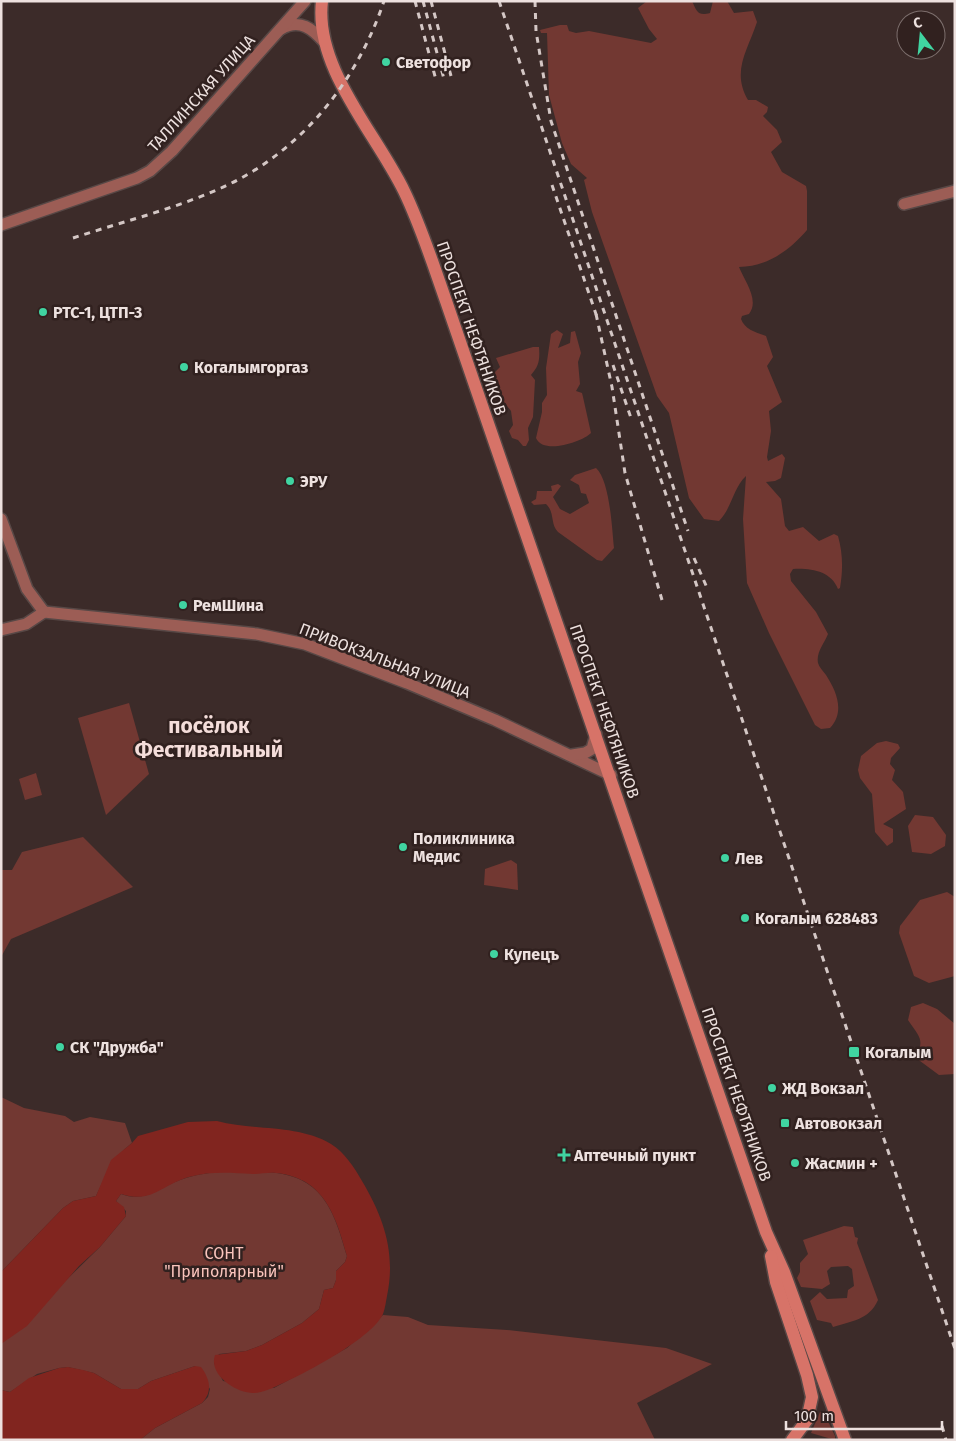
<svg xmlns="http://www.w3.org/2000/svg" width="956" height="1441" font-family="'Fira Sans',sans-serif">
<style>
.green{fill:#723832}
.water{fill:#81251f}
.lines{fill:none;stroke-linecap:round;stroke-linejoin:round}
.minor-casing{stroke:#584846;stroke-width:14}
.secondary-casing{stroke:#584846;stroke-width:15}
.minor{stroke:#9c5d55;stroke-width:11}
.secondary{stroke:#d77368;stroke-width:12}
.rail{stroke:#d4c7c5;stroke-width:3;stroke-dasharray:6 6;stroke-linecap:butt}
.poi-dot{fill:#40d4a1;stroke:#31211f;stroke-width:2}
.labels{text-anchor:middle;stroke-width:5;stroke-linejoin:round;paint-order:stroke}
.poi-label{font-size:16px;font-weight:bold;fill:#ede1df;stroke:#31211f;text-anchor:start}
.street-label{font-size:16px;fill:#ede1df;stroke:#31211f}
.park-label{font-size:16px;fill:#fac4bc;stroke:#31211f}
.district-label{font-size:21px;font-weight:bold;fill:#f4ddda;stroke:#31211f}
</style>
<rect width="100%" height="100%" fill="#3c2b29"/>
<!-- green -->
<g class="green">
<path d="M647,1H692C697,12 698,16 710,13L713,1H727L734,13L753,11L757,22C748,50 731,71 748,100H756L768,107L767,112L763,116L777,130L782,142L771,152L782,172L806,186L807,191V230C790,250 767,267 739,267C744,280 760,300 749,314L742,316L741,319C745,330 756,332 766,336L773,357L767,366L782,402L769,411L771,431L767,457L768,461L782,454L785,458L781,478L775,481L766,482L781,499L785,526L789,531L803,527L819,541L834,534L838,536C843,554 843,570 840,588L838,589C831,571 811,568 793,569L790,574L791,581L816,612L828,634C824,644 816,652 818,663C819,667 823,671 826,675C837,692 845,712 830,728L821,729L815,725L769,633L747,583L743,519L746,476C733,488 732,508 719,521L704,519L689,498L669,413L657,396L592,212L584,180L587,178L571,164L562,143L549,95L547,33H541L540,30L560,25H567L569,31L576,33L589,31L651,43L657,39L649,29L638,8Z"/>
<path d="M557,330L563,334L558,348L570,343L571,332L575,331L581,353L578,362L580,384L576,391L582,393L583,397L591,433C582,442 543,455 536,438L542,412V403L547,395L546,368L551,334Z"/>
<path d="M533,347H539C540,360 539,366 531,375L535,380L533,417L528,428L529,440L526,446H523L518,440L512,438L509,431L513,425L511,411L494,389L495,378L493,374L500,367L496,358Z"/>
<path d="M596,468C610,481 612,529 614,548L602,561L597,560L558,532C550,524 555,512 546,504L534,505L531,502L536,499L537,491H552L551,486L558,484L561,486L553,497L560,509L570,514L589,503L586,494L581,493L579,485L570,480L575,475Z"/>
<path d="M129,703L149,774L106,815L78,718Z"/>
<path d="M886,741L898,744L900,748L891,758L890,764L895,770L892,780L903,792L906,809L883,824L893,829V842L887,846L875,832L872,794L860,778L858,770L861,756L877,743Z"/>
<path d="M36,773L42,795L25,800L19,779Z"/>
<path d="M915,815L933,817L946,835L945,846L931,854L912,852L908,826Z"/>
<path d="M83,837L133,887L11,939L1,957V870H12L22,852Z"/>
<path d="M511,860L517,864L518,890L484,885L485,869Z"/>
<path d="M947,892L955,897V976L929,983L914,976L899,933L900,926L920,900Z"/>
<path d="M923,1003L937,1009L955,1024V1074L939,1075L916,1058C924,1039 921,1039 908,1020L911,1007Z"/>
<path d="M1,1097L24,1108L65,1116L74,1122L90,1117L125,1123L132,1143C111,1159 107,1174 96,1196L73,1201L63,1208L1,1272Z"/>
<path d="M230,1171C246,1173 262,1171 277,1173C326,1180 335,1216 347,1256L345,1262L336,1271V1280L333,1288L324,1290L319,1309L302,1323L262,1345L246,1351L219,1354L214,1363L223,1381L274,1388L347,1348L383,1315L408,1317L428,1325L507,1330L666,1348L712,1364L637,1403L655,1440H140L155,1428L202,1403L208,1397L210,1389L195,1366L151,1381L138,1389H121L94,1373L68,1367L59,1368L37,1374L10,1392L1,1390V1344L100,1247L126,1216V1211L116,1201L121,1194C146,1203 158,1188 180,1180C196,1174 213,1172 230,1171Z"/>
<path d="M844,1226L853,1227L855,1237L858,1238L857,1243L878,1300C869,1320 852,1321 833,1327L831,1323L817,1320L810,1301L820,1292L827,1299L847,1298L848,1290L854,1286L852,1269L848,1266L831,1267L827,1271L830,1284L822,1289L801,1287L797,1278L800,1272V1263L808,1254L803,1240Z"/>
<path d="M823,1411L835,1436V1440L811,1433L820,1412Z"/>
</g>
<!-- water -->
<g class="water">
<path d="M217,1121C253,1131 297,1124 331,1144C345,1153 354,1167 362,1181C384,1218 396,1253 387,1296C386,1301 385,1309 383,1314C372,1338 306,1373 281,1384C273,1388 262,1393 253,1393C236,1393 208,1375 215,1355L246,1351L262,1345L302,1323L319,1309L324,1290L333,1288L336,1280V1271L345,1262L347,1256C336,1217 325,1178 276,1173C269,1172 261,1174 253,1174C231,1173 211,1171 189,1177C161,1185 152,1204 121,1194L116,1201L124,1207L126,1216L100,1247L79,1266L27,1326L1,1344V1272L63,1208L73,1201L96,1196L111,1160L132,1143L138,1136L188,1122Z"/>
<path d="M195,1366L201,1367C210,1379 213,1392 202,1403L155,1428L140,1440H1V1390L10,1392L29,1378L59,1368L68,1367L83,1370L94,1373L121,1389H138L151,1381Z"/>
</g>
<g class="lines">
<defs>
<g id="minor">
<path d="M281,29C300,18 313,29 325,43"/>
<path d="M904,204L955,191"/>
<path d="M1,225L137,178L150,171L172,151L305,1"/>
<path d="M1,519L27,589L44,612"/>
<path d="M44,612L257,634L305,644L407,683L495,720L611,775"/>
<path d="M1,630L26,624L44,612"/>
<path d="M572,755L585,753L592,749L596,734"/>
</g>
<g id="secondary">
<path d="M322,1C314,68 376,133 404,191C421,226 433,264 446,301L766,1232L784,1272L845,1440"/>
<path d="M771,1256L776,1282L807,1375L812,1397L807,1420L792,1440"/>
</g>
</defs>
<!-- minor casing -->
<use href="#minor" class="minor-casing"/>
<!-- secondary casing -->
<use href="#secondary" class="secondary-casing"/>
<!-- minor -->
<use href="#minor" class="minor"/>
<!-- secondary -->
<use href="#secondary" class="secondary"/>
<!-- rail -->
<g class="rail">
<path d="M415,1L436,80"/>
<path d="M423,1L444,79"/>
<path d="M431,1L451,76"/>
<path d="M499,1L955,1349"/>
<path d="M535,1L536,31L551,121L688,531"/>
<path d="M552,185L598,320"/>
<path d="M73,238C122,222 174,209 221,188C300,153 357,82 384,1"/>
<path d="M596,314L612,387L625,473L662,600"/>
<path d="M613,365L632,421"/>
<path d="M694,558L708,590"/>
<path d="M942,1426L946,1440"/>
</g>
</g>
<!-- markers -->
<g class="poi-dot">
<circle cx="386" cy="62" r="5"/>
<circle cx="43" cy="312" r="5"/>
<circle cx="184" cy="367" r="5"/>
<circle cx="290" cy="481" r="5"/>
<circle cx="183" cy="605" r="5"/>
<circle cx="403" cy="847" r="5"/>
<circle cx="725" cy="858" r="5"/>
<circle cx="745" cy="918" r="5"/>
<circle cx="494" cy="954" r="5"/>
<circle cx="60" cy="1047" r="5"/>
<rect x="848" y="1046" width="12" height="12" rx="2.5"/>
<circle cx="772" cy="1088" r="5"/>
<rect x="780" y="1118" width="10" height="10" rx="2.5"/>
<path d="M561.5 1147.5h5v5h5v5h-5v5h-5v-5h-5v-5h5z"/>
<circle cx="795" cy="1163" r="5"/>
</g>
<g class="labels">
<!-- poi labels -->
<g class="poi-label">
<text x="396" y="68">Светофор</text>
<text x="53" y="318">РТС-1, ЦТП-3</text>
<text x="194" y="373">Когалымгоргаз</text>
<text x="300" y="487">ЭРУ</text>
<text x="193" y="611">РемШина</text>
<text x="413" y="844">Поликлиника<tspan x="413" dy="18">Медис</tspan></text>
<text x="735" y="864">Лев</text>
<text x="755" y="924">Когалым 628483</text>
<text x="504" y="960">Купецъ</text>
<text x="70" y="1053">СК "Дружба"</text>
<text x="865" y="1058">Когалым</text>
<text x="782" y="1094">ЖД Вокзал</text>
<text x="795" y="1129">Автовокзал</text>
<text x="574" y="1161">Аптечный пункт</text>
<text x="805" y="1169">Жасмин +</text>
</g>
<!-- street labels -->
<g class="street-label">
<text transform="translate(201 93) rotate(-48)" y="6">ТАЛЛИНСКАЯ УЛИЦА</text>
<text transform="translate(472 328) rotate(71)" y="6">ПРОСПЕКТ НЕФТЯНИКОВ</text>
<text transform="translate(385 660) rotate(21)" y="6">ПРИВОКЗАЛЬНАЯ УЛИЦА</text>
<text transform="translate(605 711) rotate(71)" y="6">ПРОСПЕКТ НЕФТЯНИКОВ</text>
<text transform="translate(737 1094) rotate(71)" y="6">ПРОСПЕКТ НЕФТЯНИКОВ</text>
</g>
<!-- park labels -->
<g class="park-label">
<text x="224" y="1259">СОНТ<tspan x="224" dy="18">"Приполярный"</tspan></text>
</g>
<!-- district labels -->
<g class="district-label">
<text x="209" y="733">посёлок<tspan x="209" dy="24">Фестивальный</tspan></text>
</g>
</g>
<!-- border -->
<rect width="956" height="1441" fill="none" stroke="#ede1df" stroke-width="5"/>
<!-- north arrow -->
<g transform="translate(921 35) rotate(344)"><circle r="24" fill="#31211f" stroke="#7c6e6c"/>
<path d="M0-4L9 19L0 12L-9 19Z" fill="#40d4a1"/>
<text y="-8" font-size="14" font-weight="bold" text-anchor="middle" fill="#ede1df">С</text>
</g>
<!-- scale -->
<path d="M786 1421v8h156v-8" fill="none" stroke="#ede1df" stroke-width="2.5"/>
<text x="794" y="1421" font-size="15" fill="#ede1df" stroke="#31211f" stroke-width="4" paint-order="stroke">100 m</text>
</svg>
